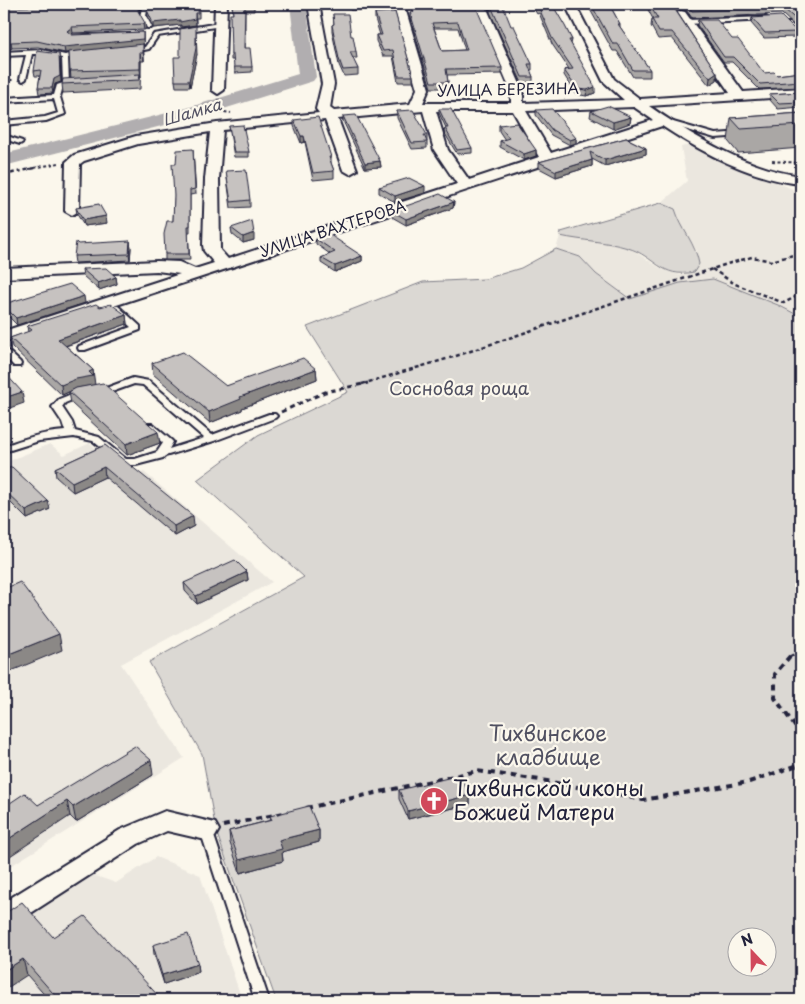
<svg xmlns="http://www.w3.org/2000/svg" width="805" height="1004" font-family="'Playpen Sans',sans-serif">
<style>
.built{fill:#ebe7df}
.green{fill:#dbd8d3;stroke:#7e7d87;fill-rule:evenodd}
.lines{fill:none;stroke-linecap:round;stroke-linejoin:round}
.river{fill:#b1aeb0;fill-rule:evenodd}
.service-casing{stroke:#22223b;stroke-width:4}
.minor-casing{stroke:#22223b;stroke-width:4}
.path-far3{stroke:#22223b;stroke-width:2;stroke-dasharray:3 2.5;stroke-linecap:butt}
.path-far2{stroke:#22223b;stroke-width:2.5;stroke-dasharray:4 3;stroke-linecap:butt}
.path-far1{stroke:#22223b;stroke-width:3;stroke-dasharray:5 4;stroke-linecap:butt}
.path{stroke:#22223b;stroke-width:4;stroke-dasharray:6 5;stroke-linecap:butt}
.service{fill:#fbf7ec;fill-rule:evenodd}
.minor{fill:#fbf7ec;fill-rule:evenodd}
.wall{fill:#aaa7a5;stroke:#22223b;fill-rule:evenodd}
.shaded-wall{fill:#8b8886;stroke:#22223b}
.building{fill:#c6c2c0;stroke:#22223b;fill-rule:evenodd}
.labels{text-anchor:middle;stroke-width:4.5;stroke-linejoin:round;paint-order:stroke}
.far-street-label{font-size:15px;fill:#22223b;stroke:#fbf7ec}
.far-water-label{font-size:16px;font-style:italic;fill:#545364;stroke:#fbf7ec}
.park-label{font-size:18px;fill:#505061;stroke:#fbf7ec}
.near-park-label{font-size:21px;fill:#505061;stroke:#fbf7ec}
.near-poi-label{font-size:21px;fill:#22223b;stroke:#fbf7ec;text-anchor:start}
</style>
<rect width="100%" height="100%" fill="#fbf7ec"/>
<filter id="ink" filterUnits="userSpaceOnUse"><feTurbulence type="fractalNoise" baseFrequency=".02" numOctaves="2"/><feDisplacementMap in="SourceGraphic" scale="10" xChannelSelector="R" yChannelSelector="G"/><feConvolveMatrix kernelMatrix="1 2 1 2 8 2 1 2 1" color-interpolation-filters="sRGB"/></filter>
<g filter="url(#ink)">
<!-- built -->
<g class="built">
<path d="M693,144L801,193V317L778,305L680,283L630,299L596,274L580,257L556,249L560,236L601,241L631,249L660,268L680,275L694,272L697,251L680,224L675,209L661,203L687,181L681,147Z"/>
<path d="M90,443L128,478L144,472L272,582L121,664L184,758L4,870V463L50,444L64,455Z"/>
<path d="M156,857L200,875L242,1000H4V926L93,875L116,883Z"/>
</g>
<!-- green -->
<g class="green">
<path d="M661,203L675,209C681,229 696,244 699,264L694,272C661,279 655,256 628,248C605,241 583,241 560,236L561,232Z"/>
<path d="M556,249L580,257L596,274L630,299L680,283L713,279L778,305L801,317V1000H276L216,831L202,754L149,662L304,577L197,480L258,435L348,392L307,327L423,282L485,279L521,268ZM738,936H768V966H738Z"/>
</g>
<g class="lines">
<!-- river -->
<path class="river" d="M290,4H306L316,77L313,81L201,116L4,166V154L187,108L298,74Z"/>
<defs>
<g id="service">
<path d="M143,4L148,5L146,16L152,27L151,28H147L140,16Z"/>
<path d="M766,17L769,19L768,20L687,24L684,22L687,20Z"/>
<path d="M219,23L221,24V26L158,36L149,49L130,53L127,51L145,47L154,34Z"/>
<path d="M786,23H790L801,34V39L786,25Z"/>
<path d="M42,50L65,55L81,52L84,54L68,58L69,84L63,86L60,97L65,114L46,121L4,125V121L45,117L58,113L54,99L4,102V98L54,95L57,85L63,83L62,58L42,54H32L26,79L23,81L20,79L26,55L4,56V52Z"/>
<path d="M666,120L715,134L742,132L745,134L742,136L715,138L664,123L663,122Z"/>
<path d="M4,135L22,141L23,142L20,144L4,139Z"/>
<path d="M112,306H118L140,326V330L85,350H79L78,348L79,346L131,327L112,310Z"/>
<path d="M4,349L7,350L20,362L21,364L20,366H14L4,356Z"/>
<path d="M133,378L149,381L212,435L269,414H275L277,416L275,418L214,441L165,456L163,458L136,465H124L121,464L93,441L74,437L39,441L4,452V446C23,439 44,432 65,431L62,422L52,407L59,399L82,390L85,391L87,393L85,395L65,403L62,407L72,422L75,431L99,437L126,459H135L157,452L163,443L146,428L144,426L146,424H152L171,440L173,442L169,449L204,438L143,385L134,384L109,393L104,390L106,388Z"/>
<path d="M206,825L211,826L212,830L269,1000H255L200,830L201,826Z"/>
</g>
<g id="minor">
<path d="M109,4H180L174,7L113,9L109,8Z"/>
<path d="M215,4H227L224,90L218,94L212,90Z"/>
<path d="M308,4H319L334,84L330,108L334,111L410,104L417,89L393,4H404L429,89L423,103H511V91L474,4H485L523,91V103L624,100L603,81L565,4H575L614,79L640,99L730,93L675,14L681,11L685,12L743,92L801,88V96L649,106C694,137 747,169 801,176V184C751,179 703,153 662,126L4,342V331L180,274L157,271L4,278V268L157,261L179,262L195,269L214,263L204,251L203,245L205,179L210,132L138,144L84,161L80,164L79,211L72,215L65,211L66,162L74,155L136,136L217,123L319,113L316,109L322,84ZM634,107L653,120L551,153L526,111ZM423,111L434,150L457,184L228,259L220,250L219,179L223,130L325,120L343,170L350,174L357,170L338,119ZM436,111H513L539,157L469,180L448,150Z"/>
<path d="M165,811L215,823L219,830L215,837L206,840L167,831L138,844L14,924L4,927V902L120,830Z"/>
</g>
</defs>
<!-- service casing -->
<use href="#service" class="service-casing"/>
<!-- minor casing -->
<use href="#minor" class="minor-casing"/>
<!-- path-far3 -->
<g class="path-far3">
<path d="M4,80H13"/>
<path d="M219,99V113"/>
<path d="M219,111L231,113"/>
<path d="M772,161L801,163"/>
<path d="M29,169L59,163"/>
</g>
<!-- path-far2 -->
<g class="path-far2">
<path d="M4,175L35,168"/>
<path d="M712,269L735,284L784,303L801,294"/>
<path d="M362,384L453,357L727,264L752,257L771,261L801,253"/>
</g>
<!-- path-far1 -->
<g class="path-far1">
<path d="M281,412L325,392L368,383"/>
<path d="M789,657L801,651"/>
</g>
<!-- path -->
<g class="path">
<path d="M790,656L775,674V698L801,735"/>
<path d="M306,808L477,771L547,781L643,800L749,782L801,764"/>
<path d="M223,826L288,812"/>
</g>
<!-- service -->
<use href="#service" class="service"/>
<!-- minor -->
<use href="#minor" class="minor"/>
</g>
<!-- wall -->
<g class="wall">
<path d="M139,4V13L146,29L144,30L73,33L72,34L143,32L144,61H141L140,89L63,93L62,84L71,79L69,53H65L38,47L12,48L5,51H9L10,58L5,76H4V7Z"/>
<path d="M199,4V18H196V25L181,27V25L153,28L148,16L147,10Z"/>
<path d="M232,4H254V11H245V48L252,67V72L235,73L234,60H231V55L233,14Z"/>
<path d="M348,4H371V10H350Z"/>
<path d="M414,4H467L502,68V74L447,75L448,82V88H431L410,17V12H412V8H416ZM434,28H458L465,50L442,51Z"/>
<path d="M531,4H552L572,40L571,44L595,93L586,96L576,94L564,75V70L569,69L552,44L539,13L537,14Z"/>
<path d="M587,4H609L620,24V27L650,70V77H633L617,51H613Z"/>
<path d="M645,4H801V32L782,14L692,18L687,11L680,9L677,12L717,73V80L709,85L672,38L658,39L651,26L652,19H653Z"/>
<path d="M491,6L511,26L532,64V70H530L533,77V82L522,83L490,12Z"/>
<path d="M375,13L413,76V82H398L393,56H383L376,41V35H380L375,19Z"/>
<path d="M333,14L351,36L356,52L357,58H352L358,69V75L344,76L339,65L332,31V25L334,24Z"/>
<path d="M752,18L797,32L796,37L764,38L751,23Z"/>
<path d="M698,20L732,39L764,73L777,75L801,72V87L759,89L732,62H724L697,25Z"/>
<path d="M197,54L190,87H176L175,81L180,57Z"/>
<path d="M60,60L61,82L55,84L53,93L39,94L38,88L40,76H35L34,71Z"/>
<path d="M801,92V107L778,109L770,100V94Z"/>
<path d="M439,109L472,148V153L457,154L444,132L445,128H446L439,113Z"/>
<path d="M536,110L576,138V143L570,145L551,135L536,115Z"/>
<path d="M397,111L427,135V148L412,149L397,118Z"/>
<path d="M591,111L631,117L630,123L613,129L590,117Z"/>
<path d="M801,113V148L738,153L728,141L731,118Z"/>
<path d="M343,116L380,161L381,167L365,168L343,121Z"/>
<path d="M294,120L331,157V163L334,171V178L313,180L305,142L301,143L294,126Z"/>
<path d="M499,125L536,150V156L524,160L500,147V141L505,140L499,131Z"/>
<path d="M229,126L249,152V157H234Z"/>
<path d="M626,138L646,148V154L605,166L592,159V166L556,177L539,168V162Z"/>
<path d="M193,149L196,194L190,195V232H188L190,260H165V254L173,221L176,164Z"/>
<path d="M226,171L250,200V207L231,208Z"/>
<path d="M379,187L425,193L395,202L379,193Z"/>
<path d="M454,202L453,208L406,225L392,217V211Z"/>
<path d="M76,208L107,223L84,226L77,214Z"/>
<path d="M231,228L254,240L243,243L232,234Z"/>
<path d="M316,239L362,256V261L335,272L321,263V258L330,254L316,244Z"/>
<path d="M130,241L131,248L130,260L75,263L74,256Z"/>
<path d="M82,269L116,277L117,284L99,290L83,276Z"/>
<path d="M85,303L17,325L4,312V304Z"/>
<path d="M100,307L126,315L127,324L66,346L93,370L94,384L160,443L127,455L71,403L69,392L71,391L62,395L12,347L10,338L28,332L27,326Z"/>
<path d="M152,363L226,386L316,369L317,379L242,408V410L210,423L153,374Z"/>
<path d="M105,445L194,526L175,536L105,477L73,492L56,477L55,468Z"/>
<path d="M4,470L50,509L27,519L4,496Z"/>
<path d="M247,572L248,580L197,604L185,591L184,583Z"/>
<path d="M153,775L76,822L70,816L38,805Z"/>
<path d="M399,790L470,795V804L408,819L399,799Z"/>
<path d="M270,816L319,830V842L282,852L283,861L240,873L230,843L229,831L271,820Z"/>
<path d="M4,914L53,937L162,1000H49L27,975Z"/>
<path d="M153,945L198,964L199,972L164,984L154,954Z"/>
</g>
<!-- shaded-wall -->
<g class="shaded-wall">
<path d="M680,4H681L680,9L673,15L674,8Z"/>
<path d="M195,13L196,25L181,27V25L153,28V23Z"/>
<path d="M145,23L146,29L144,30L143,24Z"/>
<path d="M72,27L73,33L68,38L67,31Z"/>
<path d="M143,32L144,61L143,45L65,53L64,47Z"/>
<path d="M196,32L197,54L190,87L189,81Z"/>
<path d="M11,42L12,48L4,51V45Z"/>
<path d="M9,51L10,58L5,76L4,70Z"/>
<path d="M140,53L141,61V77L140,69Z"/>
<path d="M59,54L61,82L55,84L53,93L52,88Z"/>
<path d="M717,73V80L709,85L710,78Z"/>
<path d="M595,87V93L586,96L587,90Z"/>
<path d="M631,117L630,123L613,129V122Z"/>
<path d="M301,136H304L305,142L301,143Z"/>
<path d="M576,138V143L570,145V140Z"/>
<path d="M646,148V154L605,166V160Z"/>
<path d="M536,150V156L524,160V154Z"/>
<path d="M592,160V166L556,177V171Z"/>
<path d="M380,161L381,167L365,168V163Z"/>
<path d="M425,186V193L395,202V196Z"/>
<path d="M454,202L453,208L406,225V219Z"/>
<path d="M106,216L107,223L84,226L83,220Z"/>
<path d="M254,233V240L243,243V237Z"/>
<path d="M130,241L131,248L130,260L129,254Z"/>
<path d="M362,256V261L335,272V266Z"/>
<path d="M116,277L117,284L99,290L98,283Z"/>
<path d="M84,296L85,303L17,325L16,318Z"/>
<path d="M126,315L127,324L59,348L58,339Z"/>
<path d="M316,369L317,379L242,408V410L210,423L209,412L240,397Z"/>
<path d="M93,370L95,385L77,388L62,395L61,385Z"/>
<path d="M22,392L24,403L4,410V398Z"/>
<path d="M6,414L8,425L4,427V415Z"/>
<path d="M158,432L160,443L127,455L126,444Z"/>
<path d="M104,467L105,477L73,492L72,482Z"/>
<path d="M48,501L50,509L27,519L26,511Z"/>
<path d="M193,516L194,526L175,536L174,526Z"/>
<path d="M247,572L248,580L197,604L196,596Z"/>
<path d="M59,634L62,650L4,674V656Z"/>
<path d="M151,760L153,775L76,822L73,807Z"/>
<path d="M470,795V804L408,819V811Z"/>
<path d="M67,801L70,816L4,860V842Z"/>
<path d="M319,830V842L282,852L283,861L240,873L239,860L279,840Z"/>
<path d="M23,959L27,975L4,990V971Z"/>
<path d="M198,964L199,972L164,984L162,975Z"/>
</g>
<!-- building -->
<g class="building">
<path d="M139,4L138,11L145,23L143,24L72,27L67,31L72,35L143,32V39L64,47L37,41L11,42L4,45V24L6,15H4V7Z"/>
<path d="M149,4H199L198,13H195V19L180,22V20L153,23L147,10Z"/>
<path d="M232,4H254V5L245,6L244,48H250L252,67H234L233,55H231L230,14H233Z"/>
<rect x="349" y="4" width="22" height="1"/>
<path d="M416,4H467L469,7H476L502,68L446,69L448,82H431L410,12H414L412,8H418ZM458,22L467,50L442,51L432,23Z"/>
<path d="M535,4H552L565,26L572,40H569L595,87L587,90L577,89L564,70L573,69L552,38L539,8H537Z"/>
<path d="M591,4H609L620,24H618L650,70H633L618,44H613Z"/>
<path d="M649,4H680L674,8L717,73L710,78L672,32H659L652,19H658Z"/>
<path d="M685,4H801V24L783,8L692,11L687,4Z"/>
<path d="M491,6H503L511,26H514L532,64H528L533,77H522Z"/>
<path d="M395,12L413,76H398L393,50L383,51L376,35H382L375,13Z"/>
<path d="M333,14H348L351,36H353L356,52H350L358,69L343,70L339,59L332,25L334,24Z"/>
<path d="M781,16L797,32L765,33L752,18Z"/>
<path d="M698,20H717L732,39H738L764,73L774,72L777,75L801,72V81L760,84L733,57H724Z"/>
<path d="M196,26V48L189,81H175L174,57H180V29Z"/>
<path d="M143,44V53H140V69L70,71L69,52Z"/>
<path d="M4,51H9L4,70Z"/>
<path d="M37,51L59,54L60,76L54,79L52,88H38L41,70L34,71Z"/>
<path d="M140,74L139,80L62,84L63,79Z"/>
<path d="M801,92V102L779,103L770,94Z"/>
<path d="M608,106L631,117L613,122L591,111Z"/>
<path d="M439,109H451L472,148L457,150L445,128H448Z"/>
<path d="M552,109L576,138L570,140L552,130L536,110Z"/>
<path d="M413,110L427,135H424L427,142L412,143L397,111Z"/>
<path d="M801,113V125L741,129L731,118Z"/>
<path d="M356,115L380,161L365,163L343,116Z"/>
<path d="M318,117L331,157H329L334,171L313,173L304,136H301L294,120Z"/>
<path d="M517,123L536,150L524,154L500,141L509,138L499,125Z"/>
<path d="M243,125L249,152H234L229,126Z"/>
<path d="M626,138L646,148L605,160L590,152L592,160L556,171L539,162Z"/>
<path d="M193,149L195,189L190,190V226H188L189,254H165L164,234L167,221H173L174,196L172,164H176L177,150Z"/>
<path d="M246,170L250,200L231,202L226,171Z"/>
<path d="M409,178L425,186L395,196L379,187Z"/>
<path d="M440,194L454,202L406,219L392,211Z"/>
<path d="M99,204L106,216L83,220L76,208Z"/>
<path d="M252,221L254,233L243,237L231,228Z"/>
<path d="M327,233L362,256L335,266L321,258L335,252L316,239L319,235Z"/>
<path d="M130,241L129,254L74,256L76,242L78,244Z"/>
<path d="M106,268L116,277L98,283L82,269Z"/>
<path d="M70,284L84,296L16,318L4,306V304Z"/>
<path d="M96,304L100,307L111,304L126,315L58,339L93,370L89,372L93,376L76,379L61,385L10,338L32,330L27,326Z"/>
<path d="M183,352L226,386L303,358L316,369L240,397L241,399L209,412L152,363Z"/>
<path d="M4,372L22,392L4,398Z"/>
<path d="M103,383L158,432L126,444L69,392L76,388Z"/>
<path d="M105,445L193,516L174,526L104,467L72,482L55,468Z"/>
<path d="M12,467L48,501L26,511L4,490V470Z"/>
<path d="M235,560L247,572L196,596L184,583Z"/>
<path d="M20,582L59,634L4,656V589Z"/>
<path d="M135,746L151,760L73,807L67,801L4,842V807L25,793L38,805Z"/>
<path d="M460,775L470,795L408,811L399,790Z"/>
<path d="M309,806L319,830L279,840L282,849L239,860L229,831L272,820L270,816Z"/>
<path d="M22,902L53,937L85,916L162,1000H59L23,959L4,971V914Z"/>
<path d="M188,934L198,964L162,975L153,945Z"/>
</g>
</g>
<!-- icons -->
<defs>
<symbol id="church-disc" viewBox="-11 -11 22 22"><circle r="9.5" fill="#d1495b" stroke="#fbf7ec"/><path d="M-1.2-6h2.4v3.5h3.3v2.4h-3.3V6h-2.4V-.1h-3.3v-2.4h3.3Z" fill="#fff"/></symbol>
</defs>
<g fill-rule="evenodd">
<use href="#church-disc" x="418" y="785" width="32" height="32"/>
</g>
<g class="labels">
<!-- far-street labels -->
<g class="far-street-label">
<text transform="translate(508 90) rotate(-1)" y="5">УЛИЦА БЕРЕЗИНА</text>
<text transform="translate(333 229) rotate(-18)" y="5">УЛИЦА ВАХТЕРОВА</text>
</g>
<!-- far-water labels -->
<g class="far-water-label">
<text transform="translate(192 112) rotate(-16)" y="6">Шамка</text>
</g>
<!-- park labels -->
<g class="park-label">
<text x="459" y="395">Сосновая роща</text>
</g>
<!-- near-park labels -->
<g class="near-park-label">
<text x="548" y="741">Тихвинское<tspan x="548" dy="24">кладбище</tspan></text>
</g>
<!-- near-poi labels -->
<g class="near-poi-label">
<text x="453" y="796">Тихвинской иконы<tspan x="453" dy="24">Божией Матери</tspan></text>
</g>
</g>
<!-- margin -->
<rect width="805" height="1004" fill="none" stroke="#fbf7ec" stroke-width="20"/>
<rect x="10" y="10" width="785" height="984" fill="none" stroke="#22223b" stroke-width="2" filter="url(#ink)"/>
<!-- north arrow -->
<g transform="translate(752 952) rotate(338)"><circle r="24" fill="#fbf7ec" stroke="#a4a2a5"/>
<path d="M0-4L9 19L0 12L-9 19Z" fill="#d1495b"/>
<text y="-8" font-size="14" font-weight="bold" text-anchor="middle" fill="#22223b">N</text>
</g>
</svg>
